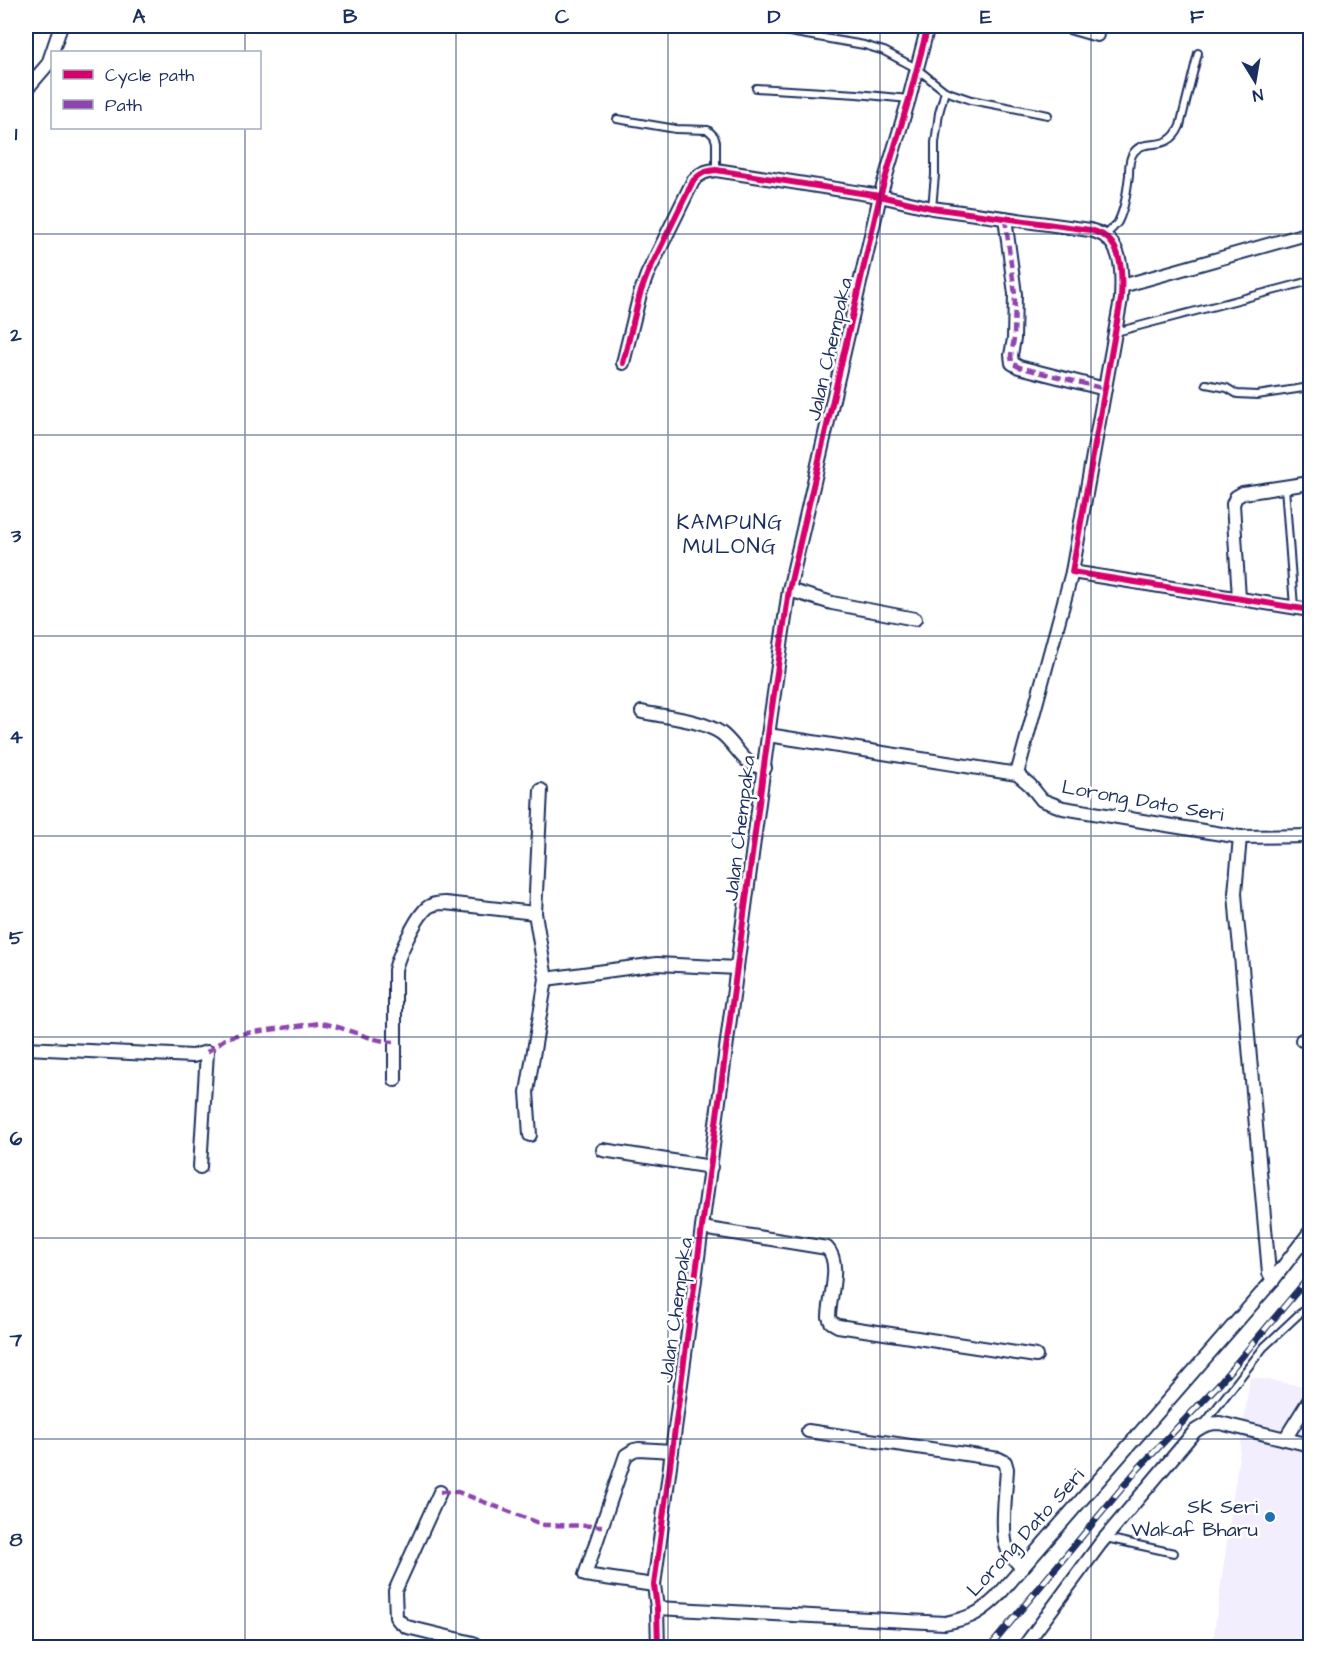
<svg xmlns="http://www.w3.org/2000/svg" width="1336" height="1673" font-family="'Architects Daughter',sans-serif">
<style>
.built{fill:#f2eefe}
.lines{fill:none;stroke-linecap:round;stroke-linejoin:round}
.lane-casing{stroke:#1b2f5e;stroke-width:10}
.street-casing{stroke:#1b2f5e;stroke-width:16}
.lane{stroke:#fff;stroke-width:6}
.street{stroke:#fff;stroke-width:12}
.rail-casing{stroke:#1b2f5e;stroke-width:7}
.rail{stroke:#fff;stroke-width:4.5;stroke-dasharray:14;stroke-linecap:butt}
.quiet{stroke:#8e44ad;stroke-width:4.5;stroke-dasharray:9 4.5;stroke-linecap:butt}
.cycleway-casing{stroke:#fff;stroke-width:10}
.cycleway{stroke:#d6006c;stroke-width:6}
.grid{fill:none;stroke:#1b2f5e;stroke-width:1.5;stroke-opacity:0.55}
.poi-dot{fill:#1f6fb2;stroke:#fff;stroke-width:2}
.labels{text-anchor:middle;stroke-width:5;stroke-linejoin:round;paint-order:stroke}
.street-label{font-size:20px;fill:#1b2f5e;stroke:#fff}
.poi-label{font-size:20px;fill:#1b2f5e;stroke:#fff;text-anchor:end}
.neighbourhood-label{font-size:21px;letter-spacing:1.5px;fill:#1b2f5e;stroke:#fff}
.neatline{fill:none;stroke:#1b2f5e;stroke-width:2}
.grid-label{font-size:20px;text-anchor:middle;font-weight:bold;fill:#1b2f5e}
</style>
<rect width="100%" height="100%" fill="#fff"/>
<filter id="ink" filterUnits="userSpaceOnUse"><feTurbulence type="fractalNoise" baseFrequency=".0167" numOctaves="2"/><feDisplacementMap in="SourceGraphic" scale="12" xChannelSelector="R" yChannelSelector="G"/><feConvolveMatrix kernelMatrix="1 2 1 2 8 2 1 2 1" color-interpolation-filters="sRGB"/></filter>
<g filter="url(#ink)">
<!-- built -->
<path class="built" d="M1250,1377L1310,1387V1647L1212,1648Z"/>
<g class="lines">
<defs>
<g id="lane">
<path d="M778,30L864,45L884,51L916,68L945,91L971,100L1048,115"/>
<path d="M756,88L857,94L909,99"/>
<path d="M617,119L676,129L708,130L714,136L716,142V170"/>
<path d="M932,208L935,175V143L939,113L945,91"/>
<path d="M1105,236C1109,231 1115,227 1118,222C1125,208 1127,191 1129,175C1129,168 1129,158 1134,152C1145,137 1168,154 1180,126L1198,53"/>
<path d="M1116,332L1310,281"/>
<path d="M1206,384L1227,388L1237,394L1257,395L1310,387"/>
<path d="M1285,487L1294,607"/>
<path d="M1203,1425L1264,1347L1298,1315L1310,1306"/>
<path d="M1106,1538L1174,1553"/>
</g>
<g id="street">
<path d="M1066,26L1097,35"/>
<path d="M26,93L30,85L48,64L61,26"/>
<path d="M1005,218L1015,294L1014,339L1011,355L1012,363L1019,367L1105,389"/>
<path d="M1122,286L1310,233"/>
<path d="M623,363L640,294L647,275L693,181C700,173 706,171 716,170L880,196L932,208L1090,230C1094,231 1099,233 1103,235C1124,248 1122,278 1121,299L1072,572L1310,610"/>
<path d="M789,590L832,603L915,619"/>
<path d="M1239,598L1233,504L1236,497L1243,493L1310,483"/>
<path d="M642,712C666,717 701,720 721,733C733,742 740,757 751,764C755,766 760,767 765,768"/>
<path d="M768,735L1017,774L1030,785L1042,800L1063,808L1240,837L1310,836"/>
<path d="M1017,774L1072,572"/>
<path d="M1240,837L1235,893L1237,919L1241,956L1269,1273L1273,1280"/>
<path d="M546,979L657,964L737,968"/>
<path d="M1302,1040L1310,1041"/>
<path d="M26,1048L193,1056L207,1052L200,1167"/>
<path d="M395,1080V970C398,956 414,922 424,911C429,904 437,903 445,903L535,913"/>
<path d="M530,1135L527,1092L546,979L535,913L541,790"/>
<path d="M603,1150L711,1167"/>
<path d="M702,1228L827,1248C842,1263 829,1298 829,1317L831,1322L838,1326L1036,1356"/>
<path d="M808,1431L999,1459L1005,1462L1007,1469C1006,1488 1001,1528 1006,1545C1008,1554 1016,1561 1022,1568"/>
<path d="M1285,1439L1310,1399"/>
<path d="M440,1492L395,1591L396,1617L399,1621L407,1627L473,1643L480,1648"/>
<path d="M654,1585L585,1575L626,1455L634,1450L639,1449L672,1451"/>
<path d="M657,1608L945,1623C969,1618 978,1615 996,1598L1273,1280L1310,1232"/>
<path d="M658,1648L657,1608L654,1585L770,721L789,590L880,196L909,99L928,26"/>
<path d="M1023,1648L1100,1544L1195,1431C1204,1425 1210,1423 1220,1423L1310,1445"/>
</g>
</defs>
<!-- lane casing -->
<use href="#lane" class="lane-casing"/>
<!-- street casing -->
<use href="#street" class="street-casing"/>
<!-- lane -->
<use href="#lane" class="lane"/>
<!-- street -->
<use href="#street" class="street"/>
<defs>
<path id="rail" d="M989,1648L1137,1470L1217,1386L1310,1276"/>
</defs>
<!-- rail casing -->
<use href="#rail" class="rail-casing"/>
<!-- rail -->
<use href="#rail" class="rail"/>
<!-- quiet -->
<g class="quiet">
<path d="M1005,218L1015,294L1014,339L1011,355L1012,363L1019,367L1105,389"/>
<path d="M207,1052L226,1038L240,1034L319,1023C345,1026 368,1041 394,1042"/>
<path d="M440,1492H458L544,1525L602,1526"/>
</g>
<defs>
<g id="cycleway">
<path d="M623,363L640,294L647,275L693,181C700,173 706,171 716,170L880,196L932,208L1090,230C1094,231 1099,233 1103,235C1124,248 1122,278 1121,299L1072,572L1310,610"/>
<path d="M658,1648L657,1608L654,1585L770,721L789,590L880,196L909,99L928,26"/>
</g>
</defs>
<!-- cycleway casing -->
<use href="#cycleway" class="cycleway-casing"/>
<!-- cycleway -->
<use href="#cycleway" class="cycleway"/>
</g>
</g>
<!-- grid -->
<path class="grid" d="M245,26V52M456,26V1648M668,26V1648M880,26V1648M1091,26V1648M245,128V1648M26,234H1310M26,435H1310M26,636H1310M26,836H1310M26,1037H1310M26,1238H1310M26,1439H1310"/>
<!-- markers -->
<circle class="poi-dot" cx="1270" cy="1517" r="6"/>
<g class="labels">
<!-- street labels -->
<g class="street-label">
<text transform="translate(829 349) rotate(-77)" y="7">Jalan Chempaka</text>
<text transform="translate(1143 800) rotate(10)" y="7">Lorong Dato Seri</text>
<text transform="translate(739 828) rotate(-83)" y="7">Jalan Chempaka</text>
<text transform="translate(675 1310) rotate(-82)" y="7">Jalan Chempaka</text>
<text transform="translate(1025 1532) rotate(-48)" y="7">Lorong Dato Seri</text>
</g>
<!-- poi labels -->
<g class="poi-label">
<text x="1258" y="1513">SK Seri<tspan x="1258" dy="23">Wakaf Bharu</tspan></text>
</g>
<!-- neighbourhood labels -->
<g class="neighbourhood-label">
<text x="730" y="529">KAMPUNG<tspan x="730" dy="24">MULONG</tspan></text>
</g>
</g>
<!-- margin -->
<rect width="1336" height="1673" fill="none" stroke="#fff" stroke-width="66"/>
<!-- legend -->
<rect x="51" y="51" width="210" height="78" fill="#ffffff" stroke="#a4acbf" stroke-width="1.5"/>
<rect x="63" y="70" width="30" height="9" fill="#d6006c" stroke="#a4acbf" stroke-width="1.5"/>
<text x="105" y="81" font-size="18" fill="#1b2f5e">Cycle path</text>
<rect x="63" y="100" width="30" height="9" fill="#8e44ad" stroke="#a4acbf" stroke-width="1.5"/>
<text x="105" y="111" font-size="18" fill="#1b2f5e">Path</text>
<!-- north arrow -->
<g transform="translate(1255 81) rotate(169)" stroke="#ffffff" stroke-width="4.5" paint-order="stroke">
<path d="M0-4.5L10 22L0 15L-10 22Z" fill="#1b2f5e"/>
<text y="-9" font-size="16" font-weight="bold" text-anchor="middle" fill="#1b2f5e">N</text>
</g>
<rect x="33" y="33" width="1270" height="1607" class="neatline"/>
<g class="grid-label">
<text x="139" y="23">A</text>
<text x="350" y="23">B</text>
<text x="562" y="23">C</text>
<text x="774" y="23">D</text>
<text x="986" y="23">E</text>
<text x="1197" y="23">F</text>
<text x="16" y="140">1</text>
<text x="16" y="341">2</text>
<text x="16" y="542">3</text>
<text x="16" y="743">4</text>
<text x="16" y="944">5</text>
<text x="16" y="1145">6</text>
<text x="16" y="1346">7</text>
<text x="16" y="1546">8</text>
</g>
</svg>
